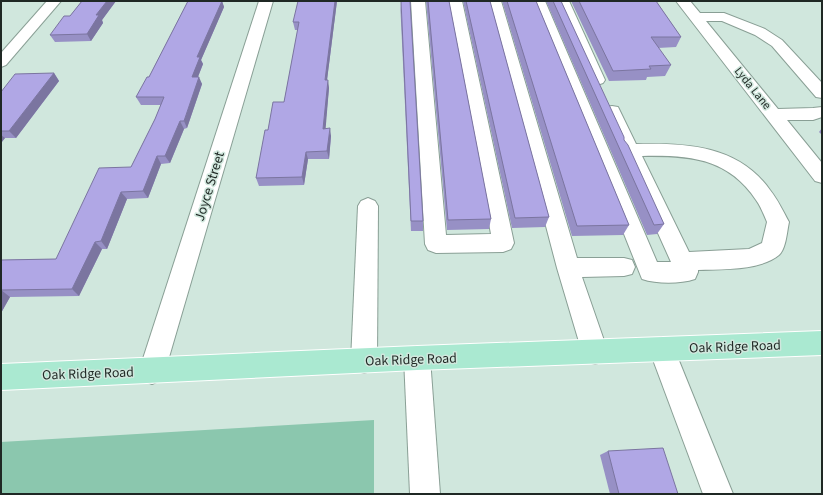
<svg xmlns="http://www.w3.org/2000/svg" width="823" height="495" font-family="'Source Sans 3',sans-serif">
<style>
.green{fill:#8bc7ae}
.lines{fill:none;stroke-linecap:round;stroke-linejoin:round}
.minor-casing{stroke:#899f95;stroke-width:2}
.major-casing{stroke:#fff;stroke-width:2}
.minor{fill:#fff;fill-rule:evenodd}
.major{fill:#aae9d1;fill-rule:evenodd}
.wall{fill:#9790c5}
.shaded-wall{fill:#7b75a0}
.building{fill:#b0a7e5;stroke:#7b75a0}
.labels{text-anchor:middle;stroke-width:3;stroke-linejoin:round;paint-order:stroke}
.far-street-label{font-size:12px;fill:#1f2824;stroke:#d0e7dd}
.street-label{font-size:14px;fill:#1f2824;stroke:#d0e7dd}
</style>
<rect width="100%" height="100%" fill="#d0e7dd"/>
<!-- green -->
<path class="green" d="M374,420V494H1V442Z"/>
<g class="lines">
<defs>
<g id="minor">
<path d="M47,1H61L6,65L1,67V53Z"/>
<path d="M259,1H273L165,371L161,380L152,384L143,380L139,371Z"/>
<path d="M411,1H425L446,235L491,234L448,1H462L514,243L511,249L503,252L436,253L428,250L425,244Z"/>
<path d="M487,1H501L577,258H624L632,260L635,267L632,274L624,276L582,277L608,352L604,361L595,364L586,361L582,352L557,268Z"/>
<path d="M531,1H545L657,262H671L603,111L606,107L612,106L618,107L636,144C686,143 738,145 770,190C778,200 783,211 789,222C787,231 786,249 779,255C760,271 721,269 698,270V272L695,279C680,284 657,284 642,279ZM642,156C689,155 728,158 756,200C761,207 764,215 767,222L762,243L749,249L689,252Z"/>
<path d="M555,1H569L605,80L603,83L597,85L591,83L589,80Z"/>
<path d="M676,1H690L700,13H724L765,29L782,40L822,83V98L816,97L772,46L755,35L722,21H706L778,109L813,108L822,107V117L813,120H787L822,163V183L815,181Z"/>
<path d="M368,198L375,201L378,206L377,361L373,370L364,373L355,370L351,361L358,206L361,201Z"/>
<path d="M662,337L671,341L733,494H703L649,349L653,341Z"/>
<path d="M417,346L426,349L430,358L440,494H410L404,358L408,349Z"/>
</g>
<path id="major" d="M822,331V355L417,370L1,390V364L417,346Z"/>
</defs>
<!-- minor casing -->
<use href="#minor" class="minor-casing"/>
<!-- major casing -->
<use href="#major" class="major-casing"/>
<!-- minor -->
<use href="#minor" class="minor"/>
<!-- major -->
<use href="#major" class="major"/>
</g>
<!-- wall -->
<g class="wall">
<path d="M82,1H116L102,20L103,23L91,41L55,42L50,35L70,16Z"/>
<path d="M188,1H222L224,7L201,60L203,64L198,77L202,84L187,128L184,129L170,163L161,164L148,198L127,199L107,249H102L79,296L10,297L1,313V260L56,259L131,167L155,119L161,105H141L136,97L149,77Z"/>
<path d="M337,1L327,80L329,88L325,128L331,136L329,159H308L304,185L259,186L256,178L284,102L298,30H295L293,22Z"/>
<path d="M400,1L423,221V231H411Z"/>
<path d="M426,1H449L491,219L489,229L447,230Z"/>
<path d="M463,1H490L549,217L545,227L512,228Z"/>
<path d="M502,1H536L629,225L623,235L572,236Z"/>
<path d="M546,1H561L624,140L664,224L657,234L647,235Z"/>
<path d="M571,1H656L681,37L676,47L658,48L671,65L665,76L647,77L646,80L609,81Z"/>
<path d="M54,73L59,81L16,138H5L1,143V92Z"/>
<path d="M822,128V135L819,132Z"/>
<path d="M608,451L678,494H610L600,455Z"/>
</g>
<!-- shaded-wall -->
<g class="shaded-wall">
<path d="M107,1H116L102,20L103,23L91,41L87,34L96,15Z"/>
<path d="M222,1L224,7L201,60L203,64L195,84L192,77L197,57Z"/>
<path d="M335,1H337L326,88L325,80Z"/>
<path d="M54,73L59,81L16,138L9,131Z"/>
<path d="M199,77L202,84L187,128L184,121Z"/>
<path d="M328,80L329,88L325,136L323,129Z"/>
<path d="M180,121L184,129L170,163L165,156Z"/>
<path d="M330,128L331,136L329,159L327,151Z"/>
<path d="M1,135L5,138L1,143Z"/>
<path d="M306,152L308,159L304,185L302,177Z"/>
<path d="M157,156L161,164L148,198L143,191Z"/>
<path d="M121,192L127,199L107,249L101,241Z"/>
<path d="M95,242L102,249L79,296L72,289Z"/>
<path d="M1,290L10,297L1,313Z"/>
</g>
<!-- building -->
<g class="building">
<path d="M82,1H107L96,15H99L87,34L50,35L64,16H70Z"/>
<path d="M188,1H222L197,57H200L192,77H199L184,121H180L165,156H157L143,191L121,192L101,241L95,242L72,289L1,290V260L56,259L99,168L131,167L155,119L164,97H136L147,77H149Z"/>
<path d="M298,1H335L325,80H328L323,129L330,128L327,151L306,152L302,177L256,178L265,130H268L273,102H284L299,22H293Z"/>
<path d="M401,1H410L423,221H411Z"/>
<path d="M428,1H449L491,219L448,220Z"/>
<path d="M466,1H490L549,217L515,218Z"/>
<path d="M507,1H536L629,225L577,226Z"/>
<path d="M553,1H561L624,137V140L628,145L664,224L654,225Z"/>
<path d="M579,1H656L681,37H651L671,65L649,66L651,69L613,71Z"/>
<path d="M54,73L9,131H1V92L15,74Z"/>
<path d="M663,448L678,494H619L608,451Z"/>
</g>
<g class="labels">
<!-- far-street labels -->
<g class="far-street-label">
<text transform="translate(753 88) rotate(51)" y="4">Lyda Lane</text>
</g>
<!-- street labels -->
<g class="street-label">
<text transform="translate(209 186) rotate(-73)" y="5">Joyce Street</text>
<text transform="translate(735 346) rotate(-2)" y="5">Oak Ridge Road</text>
<text transform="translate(411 359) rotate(-2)" y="5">Oak Ridge Road</text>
<text transform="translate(88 373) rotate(-2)" y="5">Oak Ridge Road</text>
</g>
</g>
<!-- border -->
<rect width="823" height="495" fill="none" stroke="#1f2824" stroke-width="4"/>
</svg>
